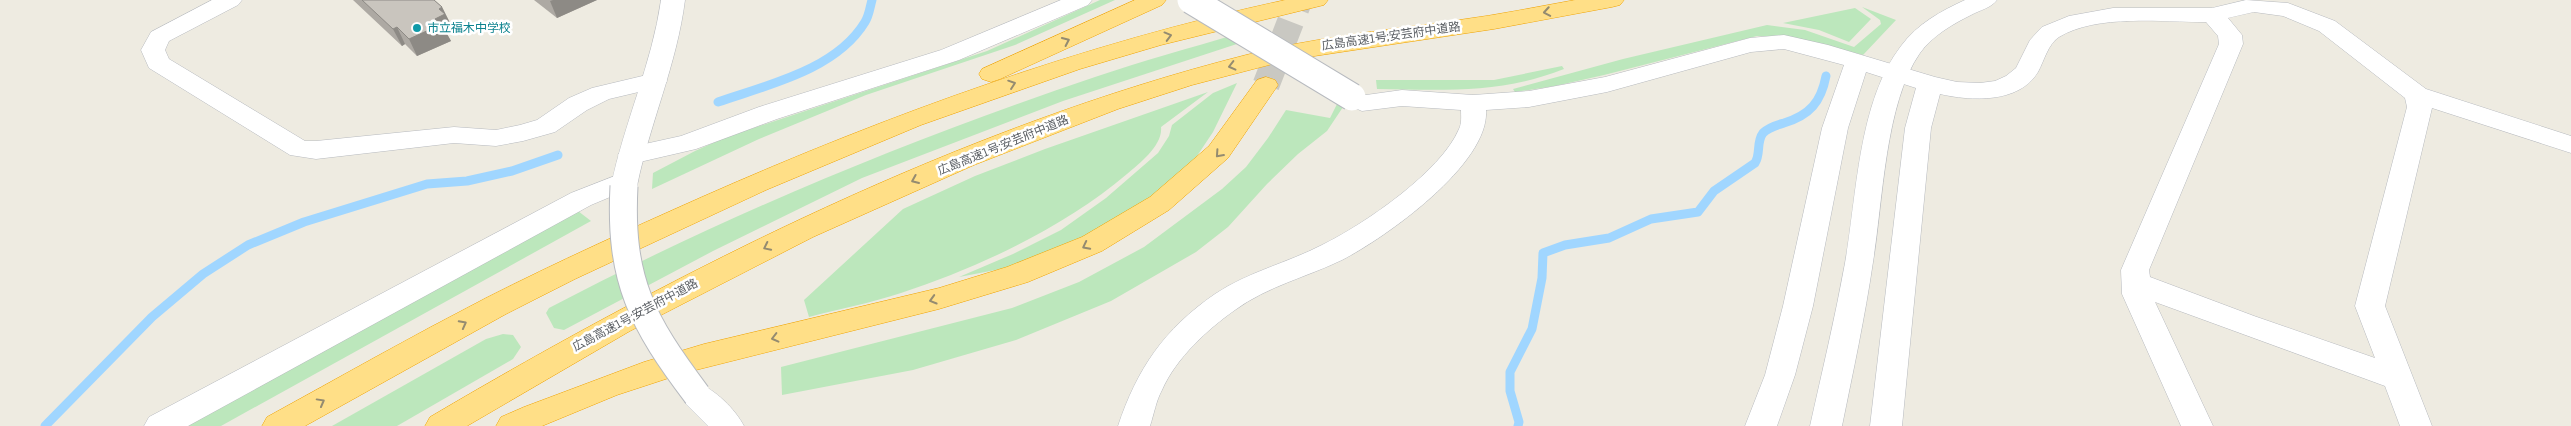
<svg xmlns="http://www.w3.org/2000/svg" width="2571" height="426" font-family="'Asap Condensed','Noto Sans JP',sans-serif">
<style>
.green{fill:#bce7bc}
.lines{fill:none;stroke-linecap:round;stroke-linejoin:round}
.stream{stroke:#a0d6ff;stroke-width:9}
.motorway-tunnel{stroke:#c9c8c2;stroke-width:27;stroke-dasharray:27 14;stroke-linecap:butt}
.minor-casing{stroke:#b7babf;stroke-width:1}
.tertiary-casing{stroke:#b7babf;stroke-width:1}
.motorway-casing{stroke:#efa200;stroke-width:1}
.minor{fill:#fff;fill-rule:evenodd}
.tertiary{fill:#fff;fill-rule:evenodd}
.motorway{fill:#ffdf87;fill-rule:evenodd}
.minor-bridge-casing{stroke:#b7babf;stroke-width:29;stroke-linecap:butt}
.tertiary-bridge-casing{stroke:#b7babf;stroke-width:29;stroke-linecap:butt}
.minor-bridge{stroke:#fff;stroke-width:27}
.tertiary-bridge{stroke:#fff;stroke-width:27}
.wall{fill:#ada9a3}
.shaded-wall{fill:#8d8a85}
.building{fill:#c9c5be;stroke:#8d8a85}
.oneway{stroke:#948b70}
.culture-dot{fill:#0f9aa8;stroke:#fff;stroke-width:2}
.labels{text-anchor:middle;stroke-width:5;stroke-linejoin:round;paint-order:stroke}
.culture-label{font-size:12px;fill:#0d838f;stroke:#fff;text-anchor:start}
.street-label{font-size:12px;fill:#5a5e63;stroke:#fff}
</style>
<rect width="100%" height="100%" fill="#eeebe1"/>
<!-- green -->
<g class="green">
<path d="M1100,0H1115L1015,45L866,95L759,139L652,189L653,173L695,151L726,137L987,51Z"/>
<path d="M1862,7L1896,20L1863,55L1796,38L1757,36L1604,75L1555,86L1515,92L1513,89L1623,59L1767,25L1805,30L1854,47L1881,24L1880,20Z"/>
<path d="M1855,8L1871,19L1849,42L1819,30L1783,23Z"/>
<path d="M1237,34L1246,41L1063,101L862,178L713,251L564,330L554,328L546,313L549,308C724,216 908,140 1095,77C1142,61 1190,48 1237,34Z"/>
<path d="M1562,66L1564,69C1501,94 1443,90 1377,89L1376,80H1494Z"/>
<path d="M1237,83L1213,132L1187,171L1156,193L1110,224L1066,245L1006,268L959,277L1013,254L1061,230L1106,198L1158,153L1169,136L1172,125L1213,93Z"/>
<path d="M1208,92L1161,127C1163,145 1140,163 1127,174C1063,228 980,267 901,293C871,303 839,309 809,317L804,300L903,209L975,176L1045,149Z"/>
<path d="M1337,104L1343,107L1327,131L1298,154L1267,184L1228,227L1196,252L1111,301L1016,340L913,370L782,395L781,367L1012,308L1079,282L1144,247L1222,189L1246,167L1268,138L1286,110L1330,118Z"/>
<path d="M578,211L591,221L221,426H185Z"/>
<path d="M503,334L513,335L521,347L513,359L397,426H332L486,339Z"/>
</g>
<g class="lines">
<!-- stream -->
<g class="stream">
<path d="M718,102C767,85 836,70 865,22C869,16 870,7 872,0"/>
<path d="M45,426L152,317L203,274L248,245L304,222L427,184L467,181L512,171L558,155"/>
<path d="M1518,426L1519,422L1510,391V372L1532,329L1542,278L1543,253L1565,245L1609,238L1651,219L1698,212L1714,191L1755,163C1761,154 1756,142 1763,133C1769,127 1777,125 1784,123C1810,115 1821,102 1826,76"/>
</g>
<!-- motorway-tunnel -->
<path class="motorway-tunnel" d="M1266,85L1299,0"/>
<defs>
<g id="minor">
<path d="M212,0H242L238,5L169,41L165,50L169,59L305,141H316L454,127L496,130L520,125L537,120L569,98L592,88L655,73L664,76L667,81L664,86L609,99L587,110L555,132L523,141L496,146L454,143L316,159L290,155L149,68L141,50L151,32Z"/>
<path d="M1061,0H1092L1088,5L959,60L777,119L696,149L631,164L622,161L618,155L622,149L681,136L759,107L941,50Z"/>
<path d="M2246,0L2288,3L2335,21L2426,89L2571,136V153L2432,108L2385,306L2432,426H2400L2385,386L2155,302L2213,426H2181L2122,294L2121,270L2219,44L2218,36L2206,22C2162,22 2097,14 2059,37C2048,44 2044,61 2038,72C2019,104 1970,101 1940,94L1931,128L1902,426H1870L1905,128L1916,88L1866,72L1848,128L1813,306L1795,375L1777,426H1745L1765,375L1783,306L1822,128L1844,65L1784,49L1751,52L1607,92L1529,107L1486,110C1490,164 1385,238 1342,260C1307,277 1268,286 1235,310C1208,329 1176,358 1162,390C1156,401 1154,414 1150,426H1118C1137,369 1164,329 1215,294C1248,272 1287,263 1322,245C1363,225 1441,172 1459,129C1462,123 1461,116 1461,110L1402,106L1362,111L1343,103L1339,97L1343,91L1352,89L1366,95L1402,90L1473,95L1529,91L1605,77L1750,38L1784,35L1828,45L1935,77L1957,82L1980,83L1995,81L2006,76L2016,68L2030,40L2042,27L2069,16L2113,8H2212ZM2254,12L2283,16L2319,31L2405,98L2407,107L2355,306L2375,358L2254,316L2150,277L2149,270L2243,44L2242,35L2228,18Z"/>
<path d="M625,172L634,175L638,181L634,187L591,205L188,426H144L149,417L571,193Z"/>
</g>
<g id="tertiary">
<path d="M661,0H685C677,64 650,123 637,186L634,192L624,195L614,192L611,186C624,123 652,64 661,0Z"/>
<path d="M1965,0H1997C1991,8 1980,10 1971,15C1953,24 1932,36 1920,53C1885,103 1883,202 1873,262C1865,317 1853,372 1842,426H1810C1822,372 1835,318 1845,263C1857,195 1858,102 1901,46C1917,24 1941,11 1965,0Z"/>
<path d="M697,383C715,389 735,409 744,426H708L686,404L681,395L686,386Z"/>
</g>
<g id="motorway">
<path d="M1135,0H1166L1162,5L1000,79L991,82L982,79L979,74L982,69Z"/>
<path d="M1285,0H1328L1324,5L1161,45L1080,69L921,125L766,190L575,279L506,314L305,426H262L267,417C340,377 412,336 486,298C557,262 630,229 702,197C890,114 1083,44 1285,0Z"/>
<path d="M1575,0H1624L1620,5L1612,7L1494,29L1288,60L1192,85L1118,109L974,165L813,237L630,331L467,426H425L430,417C681,269 962,127 1246,55C1316,37 1388,30 1459,20C1498,15 1536,7 1575,0Z"/>
<path d="M1266,77L1275,80L1278,85L1228,158L1169,210L1102,251L1028,282L939,309L684,373L617,395L542,426H496L501,417L524,407L644,362L704,344L939,288L1007,267L1082,237L1150,197L1209,146L1257,80Z"/>
</g>
</defs>
<!-- minor casing -->
<use href="#minor" class="minor-casing"/>
<!-- tertiary casing -->
<use href="#tertiary" class="tertiary-casing"/>
<!-- motorway casing -->
<use href="#motorway" class="motorway-casing"/>
<!-- minor -->
<use href="#minor" class="minor"/>
<!-- tertiary -->
<use href="#tertiary" class="tertiary"/>
<!-- motorway -->
<use href="#motorway" class="motorway"/>
<defs>
<path id="minor-bridge" d="M1191,0L1352,97"/>
<path id="tertiary-bridge" d="M624,186C619,280 642,322 697,395"/>
</defs>
<!-- minor-bridge casing -->
<use href="#minor-bridge" class="minor-bridge-casing"/>
<!-- tertiary-bridge casing -->
<use href="#tertiary-bridge" class="tertiary-bridge-casing"/>
<!-- minor-bridge -->
<use href="#minor-bridge" class="minor-bridge"/>
<!-- tertiary-bridge -->
<use href="#tertiary-bridge" class="tertiary-bridge"/>
</g>
<!-- wall -->
<g class="wall">
<path d="M353,0H434L442,7L454,31L447,34L451,41L417,56L405,44L402,46Z"/>
<path d="M534,0H597L557,18Z"/>
</g>
<!-- shaded-wall -->
<g class="shaded-wall">
<path d="M553,0H597L557,18L550,1Z"/>
<path d="M442,7L454,31L447,34L451,41L417,56L409,39L435,19L439,9Z"/>
<path d="M397,27L405,44L402,46L393,29Z"/>
</g>
<!-- building -->
<path class="building" d="M362,0H434L442,7L439,9L445,14L435,19L442,24L409,39L397,27L393,29Z"/>
<!-- one-way arrows -->
<defs><path id="oneway-chevron" d="M-2-3.5L2.5 0L-2 3.5" fill="none" stroke-width="1.6" stroke-linecap="round" stroke-linejoin="round" transform="scale(1.25)"/></defs>
<g class="oneway">
<use href="#oneway-chevron" transform="translate(1547 12) rotate(170)"/>
<use href="#oneway-chevron" transform="translate(1168 36) rotate(-15)"/>
<use href="#oneway-chevron" transform="translate(1066 41) rotate(-25)"/>
<use href="#oneway-chevron" transform="translate(1232 66) rotate(166)"/>
<use href="#oneway-chevron" transform="translate(1012 84) rotate(-19)"/>
<use href="#oneway-chevron" transform="translate(1219 154) rotate(132)"/>
<use href="#oneway-chevron" transform="translate(915 180) rotate(157)"/>
<use href="#oneway-chevron" transform="translate(1086 246) rotate(153)"/>
<use href="#oneway-chevron" transform="translate(767 247) rotate(154)"/>
<use href="#oneway-chevron" transform="translate(933 300) rotate(164)"/>
<use href="#oneway-chevron" transform="translate(463 324) rotate(-28)"/>
<use href="#oneway-chevron" transform="translate(775 338) rotate(166)"/>
<use href="#oneway-chevron" transform="translate(321 402) rotate(-29)"/>
</g>
<!-- markers -->
<circle class="culture-dot" cx="417" cy="28" r="5"/>
<g class="labels">
<!-- culture labels -->
<g class="culture-label">
<text x="427" y="32">市立福木中学校</text>
</g>
<!-- street labels -->
<g class="street-label">
<text transform="translate(1391 36) rotate(-8)" y="4">広島高速1号;安芸府中道路</text>
<text transform="translate(1003 145) rotate(-22)" y="4">広島高速1号;安芸府中道路</text>
<text transform="translate(635 315) rotate(-28)" y="4">広島高速1号;安芸府中道路</text>
</g>
</g>
</svg>
